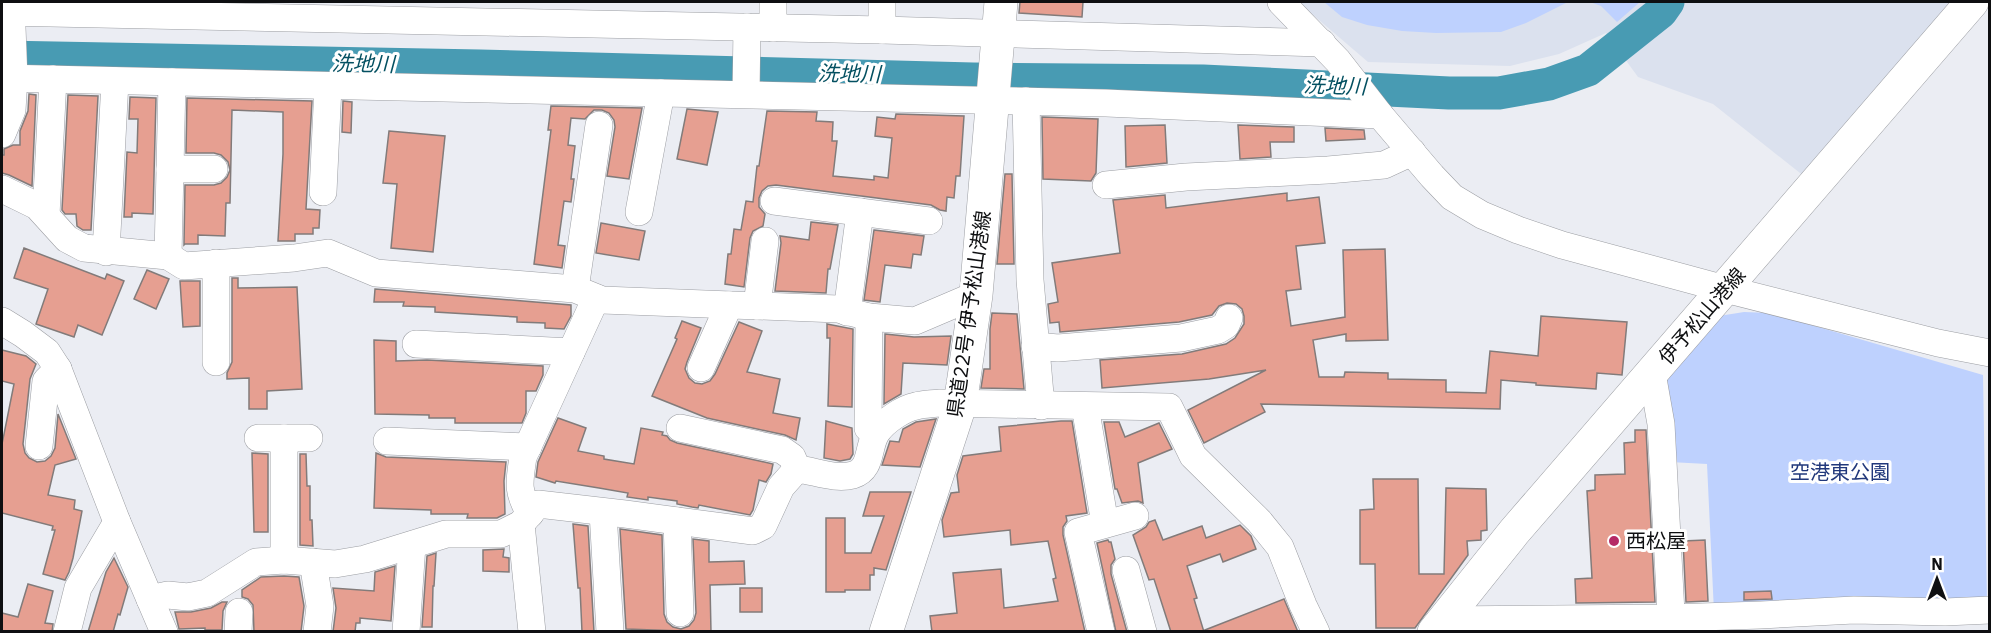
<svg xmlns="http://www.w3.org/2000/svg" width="1991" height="633" font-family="'IBM Plex Sans','Noto Sans JP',sans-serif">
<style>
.built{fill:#dbe1ee}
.green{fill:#bed1fe}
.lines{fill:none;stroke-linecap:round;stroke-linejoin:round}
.river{stroke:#489bb3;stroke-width:33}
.building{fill:#e69f91;stroke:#827b7a;stroke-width:1.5}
.minor-casing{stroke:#9c9ea3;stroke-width:28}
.major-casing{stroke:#9c9ea3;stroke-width:34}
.minor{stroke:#fff;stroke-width:27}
.major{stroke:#fff;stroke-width:33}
.poi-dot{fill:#b52a66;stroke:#fff;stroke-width:2}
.labels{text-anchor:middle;stroke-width:6;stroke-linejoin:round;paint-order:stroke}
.street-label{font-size:20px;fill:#0e0f11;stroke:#fff}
.park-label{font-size:20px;fill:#21387b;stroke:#fff}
.poi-label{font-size:20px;fill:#0e0f11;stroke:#fff;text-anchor:start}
.water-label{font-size:21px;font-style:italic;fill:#045061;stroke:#fff}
</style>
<rect width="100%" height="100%" fill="#ebedf3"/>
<!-- built -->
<path class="built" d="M1298,2H1952L1805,177L1713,104L1638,77L1606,33L1559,54L1510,66L1368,62Z"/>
<!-- green -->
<g class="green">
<path d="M1324,2H1568L1526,23L1501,32L1436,33L1402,31L1367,25L1342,17Z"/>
<path d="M1590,2H1640L1617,22L1601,6Z"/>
<path d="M1744,312L1770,313L1983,375L1987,603L1714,612L1707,464L1670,462L1659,390L1719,316Z"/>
</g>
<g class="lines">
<!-- river -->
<path class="river" d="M2,57L480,66L973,79L1203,81L1449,93H1499L1549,84L1588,70L1661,12L1668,2"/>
</g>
<!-- building -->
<g class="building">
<path d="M1020,2H1083L1082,17L1019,13Z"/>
<path d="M29,94L36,95L32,186L9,175L2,173V155H4V149L13,145H20V131L28,111Z"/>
<path d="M68,95L98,96L91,230H83L77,226L76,214H65L62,210Z"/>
<path d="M130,97L156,98L153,214L132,213V217H124L127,152L137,153L138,119H129Z"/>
<path d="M187,98L312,101L306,209L320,210L319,228H313V234H295V241H278L283,154V112L232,110L230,203H226L225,236L198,235V244H185L184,245L185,185H214L221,183L227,177L230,170L228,162L221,155L214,153H186Z"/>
<path d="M343,101L352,102L351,133L342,132Z"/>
<path d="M551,106L642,108L629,179L607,176L615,127L614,120L609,113L602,110H594L585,119L571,118L568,145L575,146L571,179H574L571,202L564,201L558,245L565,246L562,268L534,264L551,130H548Z"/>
<path d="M687,109L718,112L707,165L677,159Z"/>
<path d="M767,111L817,112L816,121L833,122L832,141H837L833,176L874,180V176L888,178L892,138L875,136L877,117L895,119L896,114L964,116L960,176H956L954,198L947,197L946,211L940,210L931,205L776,185L768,186L762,191L759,198V207L765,214L763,226L753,231L750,238L744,287L725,284L728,254H731L734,229L741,230L746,201L753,202L757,166H759Z"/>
<path d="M1042,117L1098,119L1096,173L1091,181L1043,179Z"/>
<path d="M1165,125L1167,163L1126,167L1125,126Z"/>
<path d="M1238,125L1294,127V142H1270L1271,157L1240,159Z"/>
<path d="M1325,128L1364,130L1365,139L1326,141Z"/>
<path d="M389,131L445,136L433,252L391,248L397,184L383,183Z"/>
<path d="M1005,174H1012L1014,264H997Z"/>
<path d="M1287,193V201L1319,197L1325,243L1296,246L1301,289L1286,291L1291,326L1345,317L1343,250L1385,249L1388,340L1346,341V334L1313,340L1319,377H1344L1345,372L1388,373V379L1446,380V392L1486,393L1490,351L1538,356L1541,316L1627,322L1622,375L1597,373L1596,389L1536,385V383L1501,380L1500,409L1261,404L1265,412L1204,443L1188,410L1266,370L1209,379L1102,388L1100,360L1182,354L1226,344L1235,338L1244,324V316L1242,309L1236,304L1227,303L1219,306L1212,315L1179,322L1060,332L1059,322L1050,323L1048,304L1058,302L1052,263L1120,253L1113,200L1165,195L1166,208Z"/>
<path d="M811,222L838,225L830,269H828L826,293L775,291L781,243L780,236L809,240Z"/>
<path d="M601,223L645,231L639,260L596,253Z"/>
<path d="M874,230L924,236L921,255L913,254L911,268L885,265L880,302L864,300Z"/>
<path d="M24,248L105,279L107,274L124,281L102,335L78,325L74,337L36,324L48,289L14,278Z"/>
<path d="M147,270L169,279L156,309L134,299Z"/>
<path d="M232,278H238V288L297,287L302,389L267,391V409H249V378L227,379V373L232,362Z"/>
<path d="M180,281H200V326L183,327Z"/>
<path d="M375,289L571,305V316L564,329L545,328V323L517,322V317L435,312V307L403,306L404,302H374Z"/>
<path d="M992,313L1017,314L1024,389L981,388L984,369H990V329Z"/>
<path d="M682,321L701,328L687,362L685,369L689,378L695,383L702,384L710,381L715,374L739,322L762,331L747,372L780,379L773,413L800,418L796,440L785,435L707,418L652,396L677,339L675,338Z"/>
<path d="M827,324L853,329L852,407L828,406L830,338H827Z"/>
<path d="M885,334L914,337L951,336L947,365L903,363L901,394L884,404Z"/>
<path d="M374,340L396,341V361L427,360L543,366V375L536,391H526V413L522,423H455V418H429V415L375,414Z"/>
<path d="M2,350L26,356L36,364L30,379L23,444L25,453L29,458L37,462L45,461L51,456L55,448L58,414L76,459L55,465L48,495L75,500L74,509L82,511L73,558L69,572L65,580L43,574L55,530H52L53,526L2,513V444L14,384L2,381Z"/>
<path d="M558,418L586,428L578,451L604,456V459L634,464L641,428L663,432L662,435L667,436L670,440L677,443L773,464L771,474L766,482L759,480L753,510L750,515L699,505L698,508L692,507L677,504V501L648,497V500L627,497L628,493L599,488L556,481L555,483L536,477L538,462Z"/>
<path d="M936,419L920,467L882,465L890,441L899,442L903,429L916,422Z"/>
<path d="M826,421L852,428L853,454L850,459L840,461L824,458Z"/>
<path d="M1061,421H1072L1087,513L1066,516L1067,521L1063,527V535L1085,632H932L930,616L957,613L953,573L1001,569L1004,608L1058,601L1053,579L1056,578L1048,541L1011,545L1010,530L944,537L942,520L951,493L959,492L957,475L963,456L1001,451L999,427Z"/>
<path d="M1104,422H1119L1125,437L1159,423L1172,449L1138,463L1143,503L1138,501L1122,503L1117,489H1115Z"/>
<path d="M1635,430H1646L1655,602L1576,603L1575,579L1592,578L1587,491L1595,490V475L1625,474L1624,443L1635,442Z"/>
<path d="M252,453L268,454V532H254Z"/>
<path d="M376,453L386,457L506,462L504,481L505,514L497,518H467L468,514H431V510L374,508Z"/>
<path d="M300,454H306L307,486H310V520H312L313,546L300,545Z"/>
<path d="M1373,479H1418L1419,574H1444L1446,488L1486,489L1487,530L1481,531V540L1467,541L1468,555L1415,628H1376L1375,564H1360V510L1374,509Z"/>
<path d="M870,492H911L886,570L874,568V575H870V590H845V592H826V518H845V553H871L884,516H863Z"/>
<path d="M1155,520L1163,540L1202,526L1206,538L1240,525L1251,536L1256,549L1223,562L1220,554L1187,566L1197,598L1194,599L1204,632H1171L1154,579L1149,580L1133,535L1146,527L1149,522Z"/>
<path d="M573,524L588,526L594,632H582L580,588H578Z"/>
<path d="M620,529L662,535L664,614L667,622L673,627L681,629L689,626L694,620L696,613L693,539L709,541V562L744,561L745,584L710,585L711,632L626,629Z"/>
<path d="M1108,540L1109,542H1111L1115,559L1111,565V574L1127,632H1116L1097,543Z"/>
<path d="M1705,540L1708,601L1686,602L1683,541Z"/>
<path d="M504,549L503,557L509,558V572L483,571V550Z"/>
<path d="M436,553L434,586H433L432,627H422L427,556Z"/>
<path d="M114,558L128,587L120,615L118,614L113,632H88L106,572Z"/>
<path d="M395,566L391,621L360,618V623H356L355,632H333L336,608L333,588L374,591L375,572Z"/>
<path d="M284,576L299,577L304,606L301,632H254L253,605L248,599L242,597V590L261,577Z"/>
<path d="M28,584L53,591L45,623L53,624L52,632H2V613L18,617Z"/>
<rect x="740" y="588" width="22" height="24"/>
<path d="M1771,591L1772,599L1744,600V592Z"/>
<path d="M1284,599L1298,632H1206L1205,630Z"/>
<path d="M222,602H227L223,611L222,630H205V628L179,629L175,612H191L211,608Z"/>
</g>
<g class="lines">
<defs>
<g id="minor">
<path d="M773,2V28"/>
<path d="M1281,2L1338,61L1380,115L1432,176L1452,197L1482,215L1518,230L1562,245L1725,289L1938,343L1990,353"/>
<path d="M2,12L882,30L1322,43"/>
<path d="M882,30V2"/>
<path d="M2,78L1106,103L1380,115"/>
<path d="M746,94L747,27"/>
<path d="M1026,101L1030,280L1041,406"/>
<path d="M2,134L12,110L14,78L11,2"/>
<path d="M170,169H214"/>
<path d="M1106,185L1186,177L1328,170L1384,165L1412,152"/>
<path d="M2,189L37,206L67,239L84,248L168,256L184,266L294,258L328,253L376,273L575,289L602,300L838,309L869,317L915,321L976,295"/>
<path d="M323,192L328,86"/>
<path d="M774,201L929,221"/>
<path d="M639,212L661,93"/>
<path d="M46,215L53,79"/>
<path d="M106,252L115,81"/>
<path d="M168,256L172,82"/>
<path d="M216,263V362"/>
<path d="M575,289L599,125"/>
<path d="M757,306L765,241"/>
<path d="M847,312L860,212"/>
<path d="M869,317L868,428L875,434"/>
<path d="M2,321L23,334L47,352L58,369L117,522L164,632"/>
<path d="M416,344L571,352"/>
<path d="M1035,346L1058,348L1181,338L1218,330L1226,325L1229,318"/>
<path d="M701,368L729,305"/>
<path d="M1652,373L1661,424L1672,632"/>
<path d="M1085,406L1105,524"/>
<path d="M680,428L782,450L792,457L797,469"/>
<path d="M258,438H309"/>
<path d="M284,438V560"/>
<path d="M387,441L528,447"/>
<path d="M39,446L46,381L58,369"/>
<path d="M603,512L610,632"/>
<path d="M530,514C517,490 519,484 523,457L596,298"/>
<path d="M677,521L680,613"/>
<path d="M521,524L532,632"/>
<path d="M313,562L320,606L317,632"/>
<path d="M1126,570L1143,632"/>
<path d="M150,599L168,595L188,597L207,593L256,562L284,560L335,564L365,559L446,534H501L521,524L538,504L625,514L753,531L763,526L781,487L797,469C815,471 835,480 853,475C873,469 867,446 877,432C885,421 902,409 916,406C923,404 932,404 939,403L1169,407L1193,456L1259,521L1280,547L1303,605L1316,632"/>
<path d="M1442,620L1670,618L1761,615L1854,610L1945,612L1990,610"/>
<path d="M67,632L78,588L117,522"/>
<path d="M238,632L239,612"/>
<path d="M406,632L412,545"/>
<path d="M1101,632L1078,532L1135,516"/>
</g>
<g id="major">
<path d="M886,632L960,405L976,295L1001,2"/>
<path d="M1434,632L1514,532L1972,2"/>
</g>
</defs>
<!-- minor casing -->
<use href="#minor" class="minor-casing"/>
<!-- major casing -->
<use href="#major" class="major-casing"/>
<!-- minor -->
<use href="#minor" class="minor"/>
<!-- major -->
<use href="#major" class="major"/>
</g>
<!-- markers -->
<circle class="poi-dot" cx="1614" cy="541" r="6"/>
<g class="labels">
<!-- street labels -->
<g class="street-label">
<text transform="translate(969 314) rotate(-82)" y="7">県道22号 伊予松山港線</text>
<text transform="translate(1702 316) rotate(-49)" y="7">伊予松山港線</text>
</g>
<!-- park labels -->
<g class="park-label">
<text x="1840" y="479">空港東公園</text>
</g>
<!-- poi labels -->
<g class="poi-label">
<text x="1626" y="548">西松屋</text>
</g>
<!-- water labels -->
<g class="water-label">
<text transform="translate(363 64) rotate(1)" y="7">洗地川</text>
<text transform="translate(849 74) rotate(1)" y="7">洗地川</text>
<text transform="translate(1335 86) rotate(2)" y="7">洗地川</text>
</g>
</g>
<!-- border -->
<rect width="1991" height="633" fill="none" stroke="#0e0f11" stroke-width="6"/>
<!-- north arrow -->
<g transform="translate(1937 579)" stroke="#ffffff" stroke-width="4.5" paint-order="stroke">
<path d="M0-4.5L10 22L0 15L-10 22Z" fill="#0e0f11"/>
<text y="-9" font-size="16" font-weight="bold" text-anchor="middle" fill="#0e0f11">N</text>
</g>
</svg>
